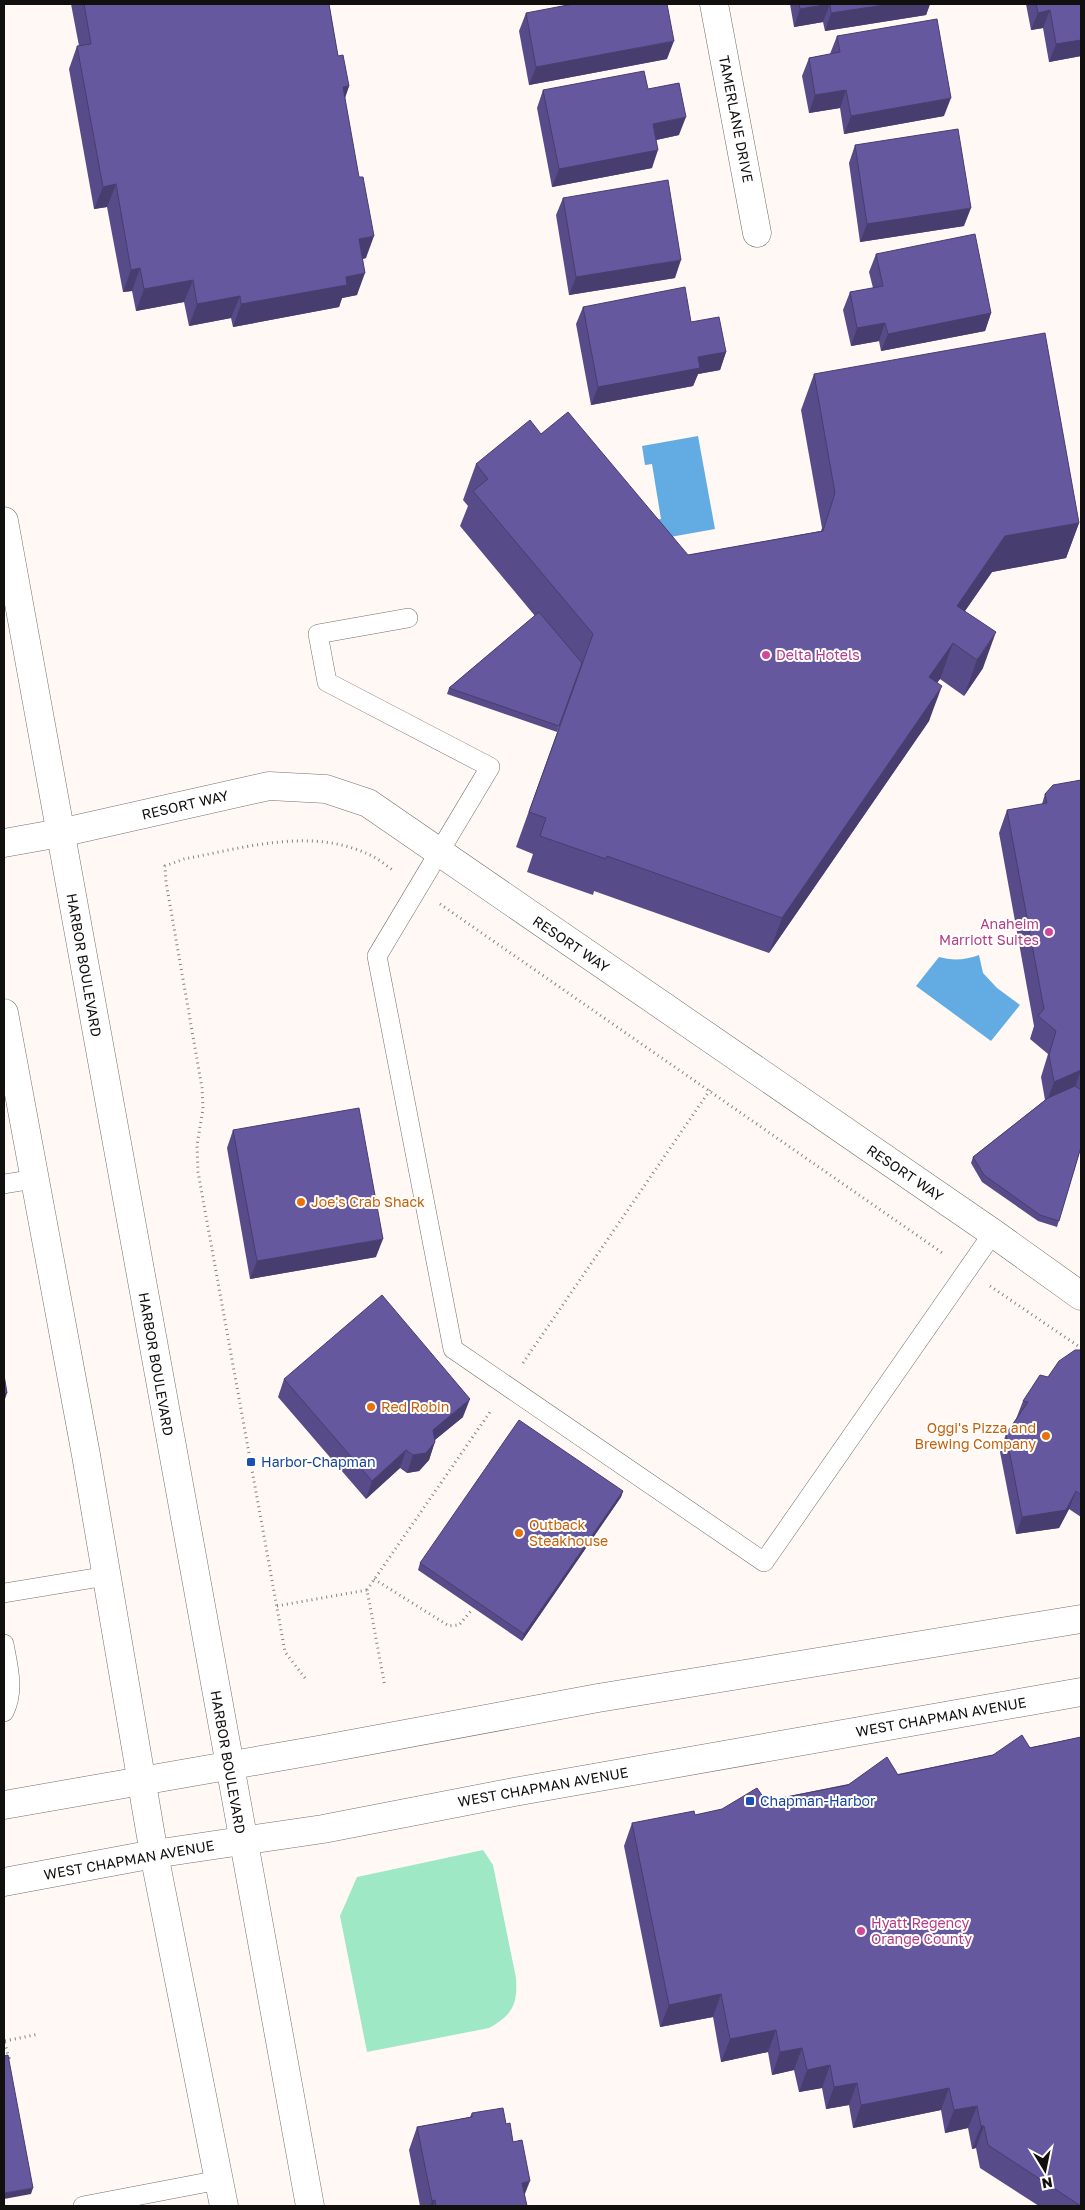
<svg xmlns="http://www.w3.org/2000/svg" width="1085" height="2210" font-family="'Golos Text',sans-serif">
<style>
.green{fill:#9fe8c5}
.water{fill:#62ace3}
.lines{fill:none;stroke-linecap:round;stroke-linejoin:round}
.service-casing{stroke:#76706c;stroke-width:20}
.minor-casing{stroke:#76706c;stroke-width:29}
.primary-casing{stroke:#76706c;stroke-width:29}
.path{stroke:#878380;stroke-width:3;stroke-dasharray:1 4;stroke-linecap:butt}
.service{stroke:#fff;stroke-width:19}
.minor{stroke:#fff;stroke-width:28}
.primary{stroke:#fff;stroke-width:28}
.wall{fill:#574c89}
.shaded-wall{fill:#473e6f}
.building{fill:#65589f;stroke:#473e6f}
.hotel-dot{fill:#d1479c;stroke:#fff;stroke-width:2}
.food-dot{fill:#e8710a;stroke:#fff;stroke-width:2}
.transit-dot{fill:#1a4fb4;stroke:#fff;stroke-width:2}
.labels{text-anchor:middle;stroke-width:4;stroke-linejoin:round;paint-order:stroke}
.street-label{font-size:14px;fill:#12100f;stroke:#fff}
.hotel-label{font-size:14px;fill:#b23c85;stroke:#fff;text-anchor:start}
.food-label{font-size:14px;fill:#c56008;stroke:#fff;text-anchor:start}
.transit-label{font-size:14px;fill:#164399;stroke:#fff;text-anchor:start}
</style>
<rect width="100%" height="100%" fill="#fff8f4"/>
<!-- green -->
<path class="green" d="M483,1850L493,1865L516,1978C518,2005 512,2015 489,2028L367,2052L340,1916L357,1877Z"/>
<!-- water -->
<g class="water">
<path d="M698,436L715,529L659,539L655,520L661,519L652,464L645,465L642,446Z"/>
<path d="M979,955L983,973L997,988L1020,1005L991,1041L916,986L939,957C953,961 965,960 979,955Z"/>
</g>
<g class="lines">
<defs>
<g id="service">
<path d="M408,618L318,634L327,682L490,767L377,956L453,1349L764,1562L993,1233"/>
<path d="M4,1184L34,1179"/>
<path d="M4,1593L107,1576"/>
<path d="M4,1644C8,1666 15,1691 4,1712"/>
<path d="M83,2206L219,2180"/>
</g>
<g id="minor">
<path d="M714,4L757,233"/>
<path d="M4,843L60,833L269,786L326,789L368,803L993,1233L1081,1296"/>
</g>
<g id="primary">
<path d="M4,521L310,2206"/>
<path d="M4,1013L86,1455L154,1854L224,2206"/>
<path d="M4,1805L324,1749L598,1698L1081,1619"/>
<path d="M4,1882L154,1854L323,1829L514,1792L1081,1692"/>
</g>
</defs>
<!-- service casing -->
<use href="#service" class="service-casing"/>
<!-- minor casing -->
<use href="#minor" class="minor-casing"/>
<!-- primary casing -->
<use href="#primary" class="primary-casing"/>
<!-- path -->
<g class="path">
<path d="M440,904L944,1254"/>
<path d="M990,1286L1081,1348"/>
<path d="M523,1363L710,1090"/>
<path d="M374,1579L449,1626L459,1625L471,1611"/>
<path d="M367,1590L492,1409"/>
<path d="M277,1606L367,1590L385,1687"/>
<path d="M305,1678L285,1652L198,1172L197,1145L203,1109L202,1088L166,882L165,866L184,859C244,848 313,826 372,856C380,860 387,866 394,871"/>
<path d="M5,2041L39,2034"/>
<path d="M4,2059L9,2058L4,2041"/>
</g>
<!-- service -->
<use href="#service" class="service"/>
<!-- minor -->
<use href="#minor" class="minor"/>
<!-- primary -->
<use href="#primary" class="primary"/>
</g>
<!-- wall -->
<g class="wall">
<path d="M71,4H329L338,56L349,86L345,98L366,258L362,259L357,295L342,298L339,307L233,327L231,318L189,326L184,302L136,311L132,291L123,292L107,207L94,209L69,69L77,46H79Z"/>
<path d="M790,4H930L926,15L825,31L823,22L794,27Z"/>
<path d="M1026,4H1081V56L1049,62L1043,28L1031,30Z"/>
<path d="M526,13L667,59L529,85L519,31Z"/>
<path d="M837,36L944,116L844,134L840,108L809,113L802,76L809,58L830,54Z"/>
<path d="M648,89L679,135L656,140L652,168L552,187L537,108L543,90Z"/>
<path d="M855,145L964,226L860,242L849,163Z"/>
<path d="M563,198L675,278L569,295L556,215Z"/>
<path d="M876,254L991,313L985,331L881,351L879,341L851,346L843,310L850,292L873,288L869,272Z"/>
<path d="M583,307L691,322L726,352L720,370L698,374L693,386L591,405L576,324Z"/>
<path d="M814,374L1079,523L1066,558L992,572L965,611L983,668L964,696L940,679L937,682L929,721L769,953L594,891L593,895L527,872L533,854L516,847L568,702L557,732L447,694L449,688L535,616L460,526L468,506L463,500L476,464L541,434L688,555L821,531L822,528L801,410Z"/>
<path d="M1081,780V1147L1057,1227L1038,1221L982,1182L971,1163L973,1157L1045,1100L1041,1077L1048,1054L1030,1039L1034,1026L999,833L1007,810L1042,804L1045,794Z"/>
<path d="M233,1130L376,1257L250,1279L227,1148Z"/>
<path d="M1081,1350V1517L1069,1509L1059,1528L1016,1534L1000,1452L1006,1434L1016,1419L1023,1401L1048,1377Z"/>
<path d="M284,1379L463,1417L435,1440L429,1460L419,1471L407,1473L400,1468L366,1499L278,1397Z"/>
<path d="M623,1491L621,1497L522,1641L418,1570L420,1563Z"/>
<path d="M1081,1737V2206H1039L980,2168L976,2148L972,2149L968,2128L945,2133L941,2110L853,2128L849,2105L826,2109L822,2088L799,2092L794,2070L772,2075L768,2052L721,2062L713,2017L660,2027L624,1846L632,1823L695,1815Z"/>
<path d="M472,2113L506,2124L513,2142L527,2206H420L409,2150L417,2127L470,2117Z"/>
</g>
<!-- shaded-wall -->
<g class="shaded-wall">
<path d="M830,4L823,22L794,27L800,9Z"/>
<path d="M891,4H930L926,15L825,31L831,13Z"/>
<path d="M1050,10L1043,28L1031,30L1038,13Z"/>
<path d="M1081,40V56L1049,62L1056,44Z"/>
<path d="M674,41L667,59L529,85L536,67Z"/>
<path d="M349,86L341,109L343,87Z"/>
<path d="M846,90L840,108L809,113L815,95Z"/>
<path d="M951,98L944,116L844,134L851,116Z"/>
<path d="M686,117L679,135L647,142L653,124Z"/>
<path d="M658,150L652,168L552,187L559,169Z"/>
<path d="M116,184L107,207L94,209L103,187Z"/>
<path d="M971,208L964,226L860,242L867,224Z"/>
<path d="M374,236L366,258L351,262L359,239Z"/>
<path d="M681,260L675,278L569,295L576,277Z"/>
<path d="M140,268L132,291L123,292L131,270Z"/>
<path d="M365,273L357,295L342,298L339,307L233,327L241,304L346,277Z"/>
<path d="M193,280L184,302L136,311L144,289Z"/>
<path d="M240,296L231,318L189,326L197,304Z"/>
<path d="M991,313L985,331L881,351L888,334Z"/>
<path d="M885,323L879,341L851,346L857,328Z"/>
<path d="M726,352L720,370L698,374L693,386L591,405L598,387L698,357Z"/>
<path d="M1079,523L1066,558L992,572L944,641L957,606L1005,536Z"/>
<path d="M996,632L983,668L964,696L977,660Z"/>
<path d="M953,643L940,679L916,713L929,677Z"/>
<path d="M942,686L929,721L769,953L782,918Z"/>
<path d="M1081,1070L1073,1092L1046,1104L1054,1082Z"/>
<path d="M383,1239L376,1257L250,1279L257,1261Z"/>
<path d="M7,1393L4,1402V1394Z"/>
<path d="M470,1399L463,1417L426,1447L433,1430Z"/>
<path d="M435,1442L429,1460L419,1471L407,1473L413,1455Z"/>
<path d="M406,1450L400,1468L366,1499L372,1481Z"/>
<path d="M623,1491L621,1497L522,1641L524,1634Z"/>
<path d="M1076,1491L1069,1509L1059,1528L1016,1534L1022,1517Z"/>
<path d="M721,1994L713,2017L660,2027L669,2005Z"/>
<path d="M776,2030L768,2052L721,2062L730,2039Z"/>
<path d="M802,2048L794,2070L772,2075L780,2052Z"/>
<path d="M830,2065L822,2088L799,2092L807,2070Z"/>
<path d="M857,2083L849,2105L826,2109L834,2087Z"/>
<path d="M949,2088L941,2110L853,2128L861,2105Z"/>
<path d="M977,2106L968,2128L945,2133L954,2110Z"/>
<path d="M981,2126H984L976,2148L972,2149Z"/>
<path d="M530,2181L521,2204L522,2183Z"/>
<path d="M33,2188L31,2194L4,2199V2193Z"/>
<path d="M435,2200L433,2206H430L432,2201Z"/>
</g>
<!-- building -->
<g class="building">
<path d="M84,4H329L338,56L343,55L349,86L343,87L359,177H363L374,236L359,239L365,273L346,277L347,285L241,304L240,296L197,304L193,280L144,289L140,268L131,270L116,184L103,187L77,46L91,44Z"/>
<path d="M573,4H667L674,41L536,67L526,13Z"/>
<path d="M799,4H891L831,13L830,4L800,9Z"/>
<path d="M1036,4H1081V40L1056,44L1050,10L1038,13Z"/>
<path d="M937,19L951,98L851,116L846,90L815,95L809,58L840,52L837,36Z"/>
<path d="M644,71L648,89L679,83L686,117L653,124L658,150L559,169L543,90Z"/>
<path d="M958,129L971,208L867,224L855,145Z"/>
<path d="M668,180L681,260L576,277L563,198Z"/>
<path d="M975,234L991,313L888,334L885,323L857,328L850,292L883,286L876,254Z"/>
<path d="M685,287L691,322L719,317L726,352L698,357L700,368L598,387L583,307Z"/>
<path d="M1045,333L1079,523L1005,536L957,606L996,632L977,660L953,643L929,677L942,686L782,918L607,856L606,859L540,836L546,818L529,812L593,634L473,491L488,479L476,464L530,420L541,434L568,412L688,555L823,531L835,493L814,374Z"/>
<path d="M539,612L582,663L559,726L449,688Z"/>
<path d="M1081,780V1070L1054,1082L1049,1055L1056,1031L1038,1016L1044,1009L1007,810L1047,803L1045,794L1053,785Z"/>
<path d="M1075,1086L1081,1090V1147L1059,1221L1040,1215L984,1175L973,1157L1048,1098Z"/>
<path d="M359,1108L383,1239L257,1261L233,1130Z"/>
<path d="M382,1295L470,1399L433,1430L435,1442L426,1453L413,1455L406,1450L372,1481L284,1379Z"/>
<path d="M1075,1350H1081V1495L1076,1491L1066,1510L1022,1517L1006,1434L1028,1402L1023,1401L1040,1375L1048,1377L1059,1361Z"/>
<path d="M4,1375L7,1393L4,1394Z"/>
<path d="M519,1420L623,1491L524,1634L420,1563Z"/>
<path d="M1022,1735L1030,1748L1081,1737V2206L988,2145L984,2126H981L977,2106L954,2110L949,2088L861,2105L857,2083L834,2087L830,2065L807,2070L802,2048L780,2052L776,2030L730,2039L721,1994L669,2005L632,1823L694,1811L695,1815L722,1809L757,1788L766,1801L848,1785L887,1757L898,1775L993,1755Z"/>
<path d="M8,2055L33,2188L4,2193V2056Z"/>
<path d="M503,2108L506,2124L510,2123L513,2142L522,2140L530,2181L522,2183L527,2206H436L435,2200L432,2201L417,2127L472,2117V2113Z"/>
</g>
<!-- markers -->
<g class="hotel-dot">
<circle cx="766" cy="655" r="5"/>
<circle cx="1049" cy="932" r="5"/>
<circle cx="861" cy="1931" r="5"/>
</g>
<g class="food-dot">
<circle cx="301" cy="1202" r="5"/>
<circle cx="371" cy="1407" r="5"/>
<circle cx="1046" cy="1436" r="5"/>
<circle cx="519" cy="1533" r="5"/>
</g>
<g class="transit-dot">
<rect x="246" y="1457" width="10" height="10" rx="2.5"/>
<rect x="745" y="1796" width="10" height="10" rx="2.5"/>
</g>
<g class="labels">
<!-- street labels -->
<g class="street-label">
<text transform="translate(736 119) rotate(79)" y="5">TAMERLANE DRIVE</text>
<text transform="translate(185 805) rotate(-13)" y="5">RESORT WAY</text>
<text transform="translate(571 944) rotate(34)" y="5">RESORT WAY</text>
<text transform="translate(84 965) rotate(80)" y="5">HARBOR BOULEVARD</text>
<text transform="translate(905 1173) rotate(34)" y="5">RESORT WAY</text>
<text transform="translate(156 1364) rotate(80)" y="5">HARBOR BOULEVARD</text>
<text transform="translate(941 1717) rotate(-10)" y="5">WEST CHAPMAN AVENUE</text>
<text transform="translate(228 1762) rotate(80)" y="5">HARBOR BOULEVARD</text>
<text transform="translate(543 1787) rotate(-10)" y="5">WEST CHAPMAN AVENUE</text>
<text transform="translate(129 1860) rotate(-10)" y="5">WEST CHAPMAN AVENUE</text>
</g>
<!-- hotel labels -->
<g class="hotel-label">
<text x="776" y="660">Delta Hotels</text>
<text x="1039" y="929" text-anchor="end">Anaheim<tspan x="1039" dy="16">Marriott Suites</tspan></text>
<text x="871" y="1928">Hyatt Regency<tspan x="871" dy="16">Orange County</tspan></text>
</g>
<!-- food labels -->
<g class="food-label">
<text x="311" y="1207">Joe's Crab Shack</text>
<text x="381" y="1412">Red Robin</text>
<text x="1036" y="1433" text-anchor="end">Oggi's Pizza and<tspan x="1036" dy="16">Brewing Company</tspan></text>
<text x="529" y="1530">Outback<tspan x="529" dy="16">Steakhouse</tspan></text>
</g>
<!-- transit labels -->
<g class="transit-label">
<text x="261" y="1467">Harbor-Chapman</text>
<text x="760" y="1806">Chapman-Harbor</text>
</g>
</g>
<!-- border -->
<rect width="1085" height="2210" fill="none" stroke="#12100f" stroke-width="10"/>
<!-- north arrow -->
<g transform="translate(1045 2170) rotate(170)" stroke="#ffffff" stroke-width="4" paint-order="stroke">
<path d="M0-4L9 19L0 12L-9 19Z" fill="#12100f"/>
<text y="-8" font-size="14" font-weight="bold" text-anchor="middle" fill="#12100f">N</text>
</g>
</svg>
